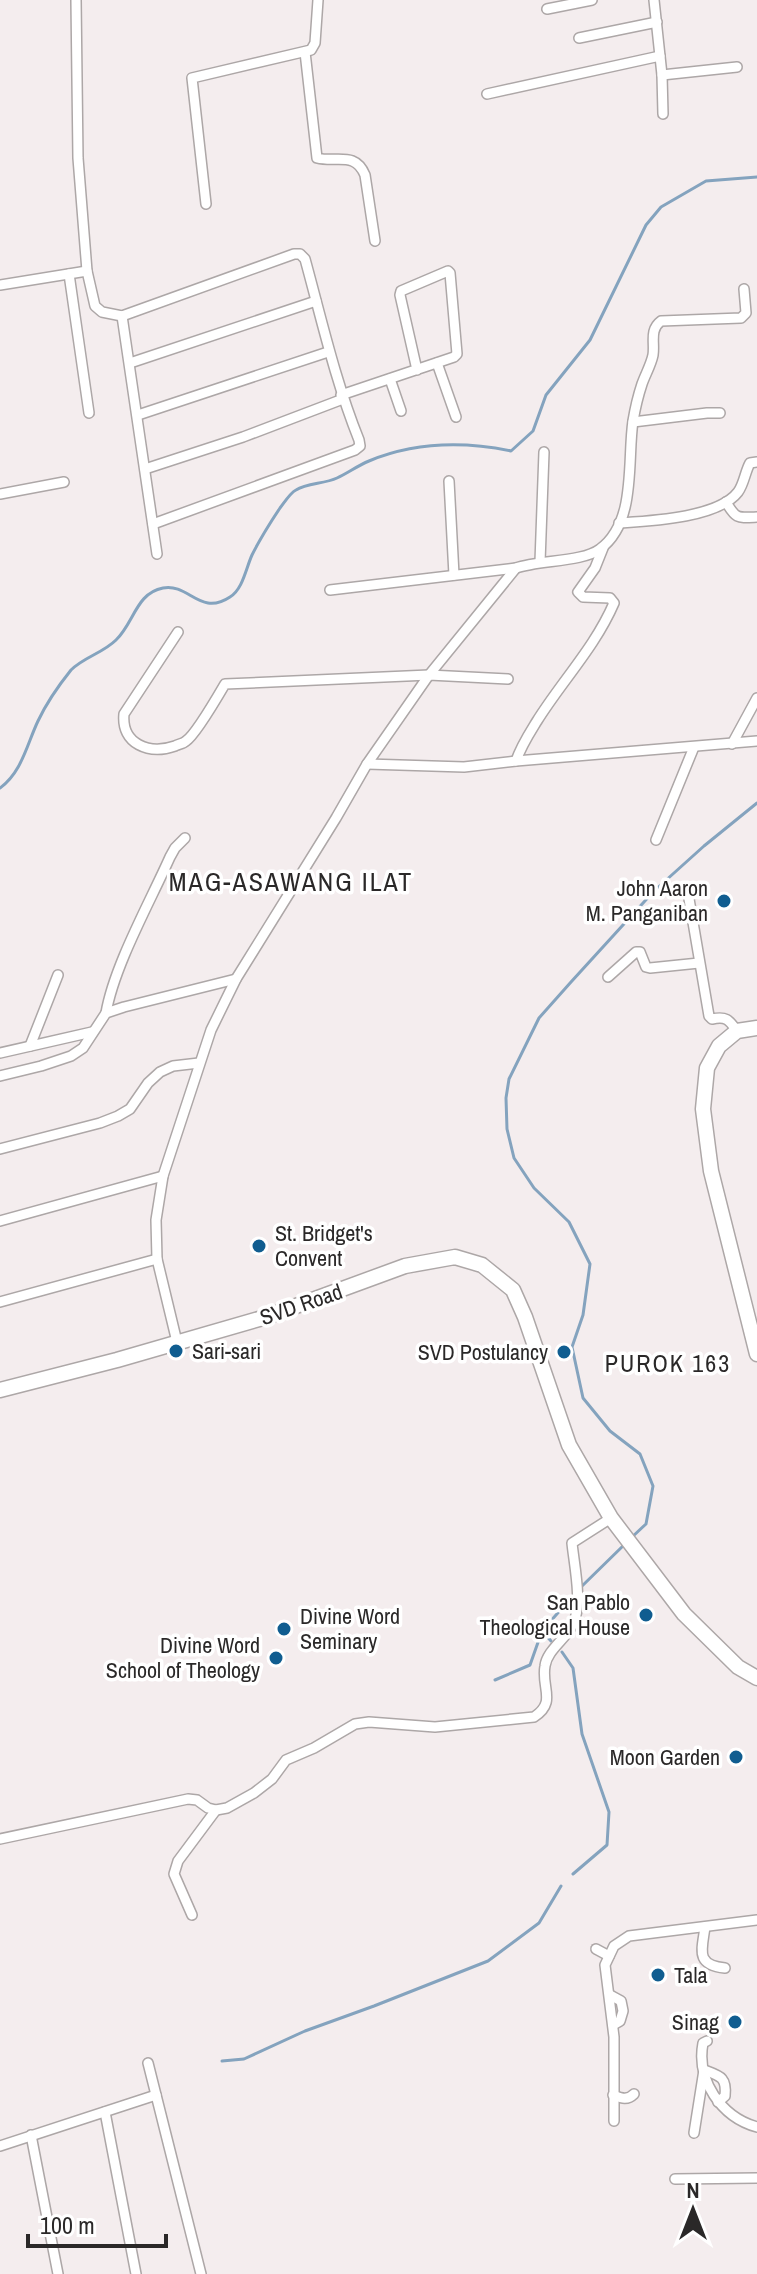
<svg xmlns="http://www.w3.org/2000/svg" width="757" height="2274" font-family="'Archivo Narrow',sans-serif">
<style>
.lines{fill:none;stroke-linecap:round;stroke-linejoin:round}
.stream{stroke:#84a3be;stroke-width:3}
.street-casing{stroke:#ada7a7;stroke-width:12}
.secondary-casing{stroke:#ada7a7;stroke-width:17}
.street{stroke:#fff;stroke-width:9}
.secondary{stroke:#fff;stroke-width:14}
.poi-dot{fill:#105d90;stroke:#fff;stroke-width:3}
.labels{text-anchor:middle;stroke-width:7;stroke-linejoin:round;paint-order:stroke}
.poi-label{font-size:22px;fill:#2a2828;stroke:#fff;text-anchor:end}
.street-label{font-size:22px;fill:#2a2828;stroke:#fff}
.neighbourhood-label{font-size:24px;letter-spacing:2px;fill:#2a2828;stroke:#fff}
.quarter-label{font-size:26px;letter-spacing:2px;fill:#2a2828;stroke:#fff}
</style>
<rect width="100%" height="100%" fill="#f4edee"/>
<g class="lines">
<!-- stream -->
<g class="stream">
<path d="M0,788C22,772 27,744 38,721C46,704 59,685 71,670C84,657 103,653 116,640C134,623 136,593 163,588C189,583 200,617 230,597C243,589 246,568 252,555C260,539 270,523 280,508C284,503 290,493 296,490C307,483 324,484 337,478C348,473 357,466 369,461C415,442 462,441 511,451L533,431L546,395L590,340L646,225L661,207L706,181L757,177"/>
<path d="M631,1538L646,1524L653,1486L640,1454L610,1431L583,1398L572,1347L583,1315L590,1264L569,1222L534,1188L514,1158L507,1129L506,1098L509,1079L539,1018L571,982L654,891L704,846L757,803"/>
<path d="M580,1588L626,1543"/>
<path d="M543,1632L551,1641"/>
<path d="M562,1652L573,1668L582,1734L609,1812L607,1845L573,1874"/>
<path d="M495,1680L530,1665L542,1631L570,1599"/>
<path d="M222,2061L244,2059L305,2031L374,2006L488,1961L539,1923L561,1886"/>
</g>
<defs>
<g id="street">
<path d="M76,0L78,158L87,271L95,306L102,312L122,316L294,254H300L305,259C322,321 335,380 359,440L360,446L355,450L153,524"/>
<path d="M654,0L662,75L663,114"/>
<path d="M547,9L592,0"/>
<path d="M579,38L657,22"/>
<path d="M305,52L317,158C337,163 355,151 365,175L375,241"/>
<path d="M662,75L737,67"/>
<path d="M487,94L660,56"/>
<path d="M206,204L192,78L311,50L315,43L318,0"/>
<path d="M69,274L89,413"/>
<path d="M0,285L87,271"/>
<path d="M122,316L157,554"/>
<path d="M130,363L316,301"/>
<path d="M437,363L456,417"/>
<path d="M390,379L401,411"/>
<path d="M341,395L454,357L457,354L450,273L448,271L401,291L400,295L417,370"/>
<path d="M138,415L328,352"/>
<path d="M633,422L707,413H720"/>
<path d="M145,469L243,437L343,399"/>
<path d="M449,481L454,575"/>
<path d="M0,494L64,482"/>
<path d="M726,502C736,519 737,518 757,517"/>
<path d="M619,523C650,521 718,518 738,492C744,484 745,472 750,463L757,462"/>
<path d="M540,562L544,452"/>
<path d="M330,590L516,568C539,560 583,562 600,549C637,522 627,460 633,421C635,409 638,396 642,384C645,375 651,365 653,355C655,343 649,330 661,321L741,318L746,313L744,289"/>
<path d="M178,632L124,714C121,744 149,755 175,746C178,744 183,744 186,741C195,735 218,696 225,684L429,675L508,679"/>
<path d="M732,744L757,698"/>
<path d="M516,761C521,746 529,734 537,721C562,681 595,647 614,603L610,598L583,597L578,592L595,568L603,548"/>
<path d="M367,764L464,767L516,761L757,741"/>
<path d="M656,840L694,747"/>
<path d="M688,893L709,1016L712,1019C727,1016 729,1020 737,1031"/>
<path d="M608,977L636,952H640L646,967L650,968L699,963"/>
<path d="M106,1013C114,966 150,902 170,857L175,848L185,838"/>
<path d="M30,1046L58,975"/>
<path d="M0,1053L92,1032"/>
<path d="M0,1076L41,1066L71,1056L83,1048L106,1013L124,1007L236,979"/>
<path d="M0,1149L100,1123L118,1116L130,1109L148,1083L160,1072L173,1066L199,1063"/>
<path d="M0,1221L163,1176"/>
<path d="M0,1302L157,1259"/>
<path d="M177,1342L157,1259L156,1220L163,1176L211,1030L236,979L336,818L367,764L429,675L516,568"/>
<path d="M0,1839L188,1799L197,1800L208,1808L216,1810L227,1808L254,1793L272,1779L286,1760L314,1748L355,1724L369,1722L435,1727L534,1717C557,1702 541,1688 545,1666C547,1650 566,1639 573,1624C583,1605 574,1564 572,1543L611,1518"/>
<path d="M192,1915L174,1874L178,1861L216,1810"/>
<path d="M705,1927C702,1950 695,1965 725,1968"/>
<path d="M596,1949L609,1956"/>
<path d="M610,1995L621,2001L623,2011L620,2021L613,2025"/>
<path d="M707,2041L703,2043C696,2080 721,2117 757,2127"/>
<path d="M148,2063L201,2274"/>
<path d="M613,2095C621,2098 627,2101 634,2094"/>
<path d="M105,2112L136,2274"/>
<path d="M614,2121V2037L605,1965L614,1946L629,1936L757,1920"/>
<path d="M694,2133L704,2070C720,2076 727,2077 725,2096L718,2102"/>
<path d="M31,2135L58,2274"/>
<path d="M0,2146L156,2095"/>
<path d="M675,2179L757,2178"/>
</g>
<g id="secondary">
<path d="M757,1028L737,1031L719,1046L707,1068L703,1109L711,1171L757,1354"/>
<path d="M0,1390L117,1360L266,1317L405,1266L455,1257L482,1265L513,1290L525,1317L569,1445L611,1518L684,1614L738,1667L757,1678"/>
</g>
</defs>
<!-- street casing -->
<use href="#street" class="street-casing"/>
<!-- secondary casing -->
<use href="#secondary" class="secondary-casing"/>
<!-- street -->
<use href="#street" class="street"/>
<!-- secondary -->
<use href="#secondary" class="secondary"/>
</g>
<!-- markers -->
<g class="poi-dot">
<circle cx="724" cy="901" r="8"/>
<circle cx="259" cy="1246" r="8"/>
<circle cx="176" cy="1351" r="8"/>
<circle cx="564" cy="1352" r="8"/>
<circle cx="646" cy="1615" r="8"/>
<circle cx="284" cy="1629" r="8"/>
<circle cx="276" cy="1658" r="8"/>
<circle cx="736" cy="1757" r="8"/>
<circle cx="658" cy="1975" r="8"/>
<circle cx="735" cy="2022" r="8"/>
</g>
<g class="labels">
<!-- poi labels -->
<g class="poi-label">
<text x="708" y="896">John Aaron<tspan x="708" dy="25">M. Panganiban</tspan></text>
<text x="275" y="1241" text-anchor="start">St. Bridget's<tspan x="275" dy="25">Convent</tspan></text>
<text x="192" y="1359" text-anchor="start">Sari-sari</text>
<text x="548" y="1360">SVD Postulancy</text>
<text x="630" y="1610">San Pablo<tspan x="630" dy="25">Theological House</tspan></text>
<text x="300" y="1624" text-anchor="start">Divine Word<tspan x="300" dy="25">Seminary</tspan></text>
<text x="260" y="1653">Divine Word<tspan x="260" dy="25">School of Theology</tspan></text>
<text x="720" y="1765">Moon Garden</text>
<text x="674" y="1983" text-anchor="start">Tala</text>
<text x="719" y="2030">Sinag</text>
</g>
<!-- street labels -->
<g class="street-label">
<text transform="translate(301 1304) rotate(-19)" y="8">SVD Road</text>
</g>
<!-- neighbourhood labels -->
<g class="neighbourhood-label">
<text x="668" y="1372">PUROK 163</text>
</g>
<!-- quarter labels -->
<g class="quarter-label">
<text x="291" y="891">MAG-ASAWANG ILAT</text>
</g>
</g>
<!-- north arrow -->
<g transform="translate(693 2210)" stroke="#ffffff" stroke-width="6" paint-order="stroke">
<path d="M0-6L14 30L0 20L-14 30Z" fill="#2a2828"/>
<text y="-12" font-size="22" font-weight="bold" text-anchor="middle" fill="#2a2828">N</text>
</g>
<!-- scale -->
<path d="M28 2234v12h138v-12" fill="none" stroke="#2a2828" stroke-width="4"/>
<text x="40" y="2234" font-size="24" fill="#2a2828" stroke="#ffffff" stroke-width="6" paint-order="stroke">100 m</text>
</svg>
